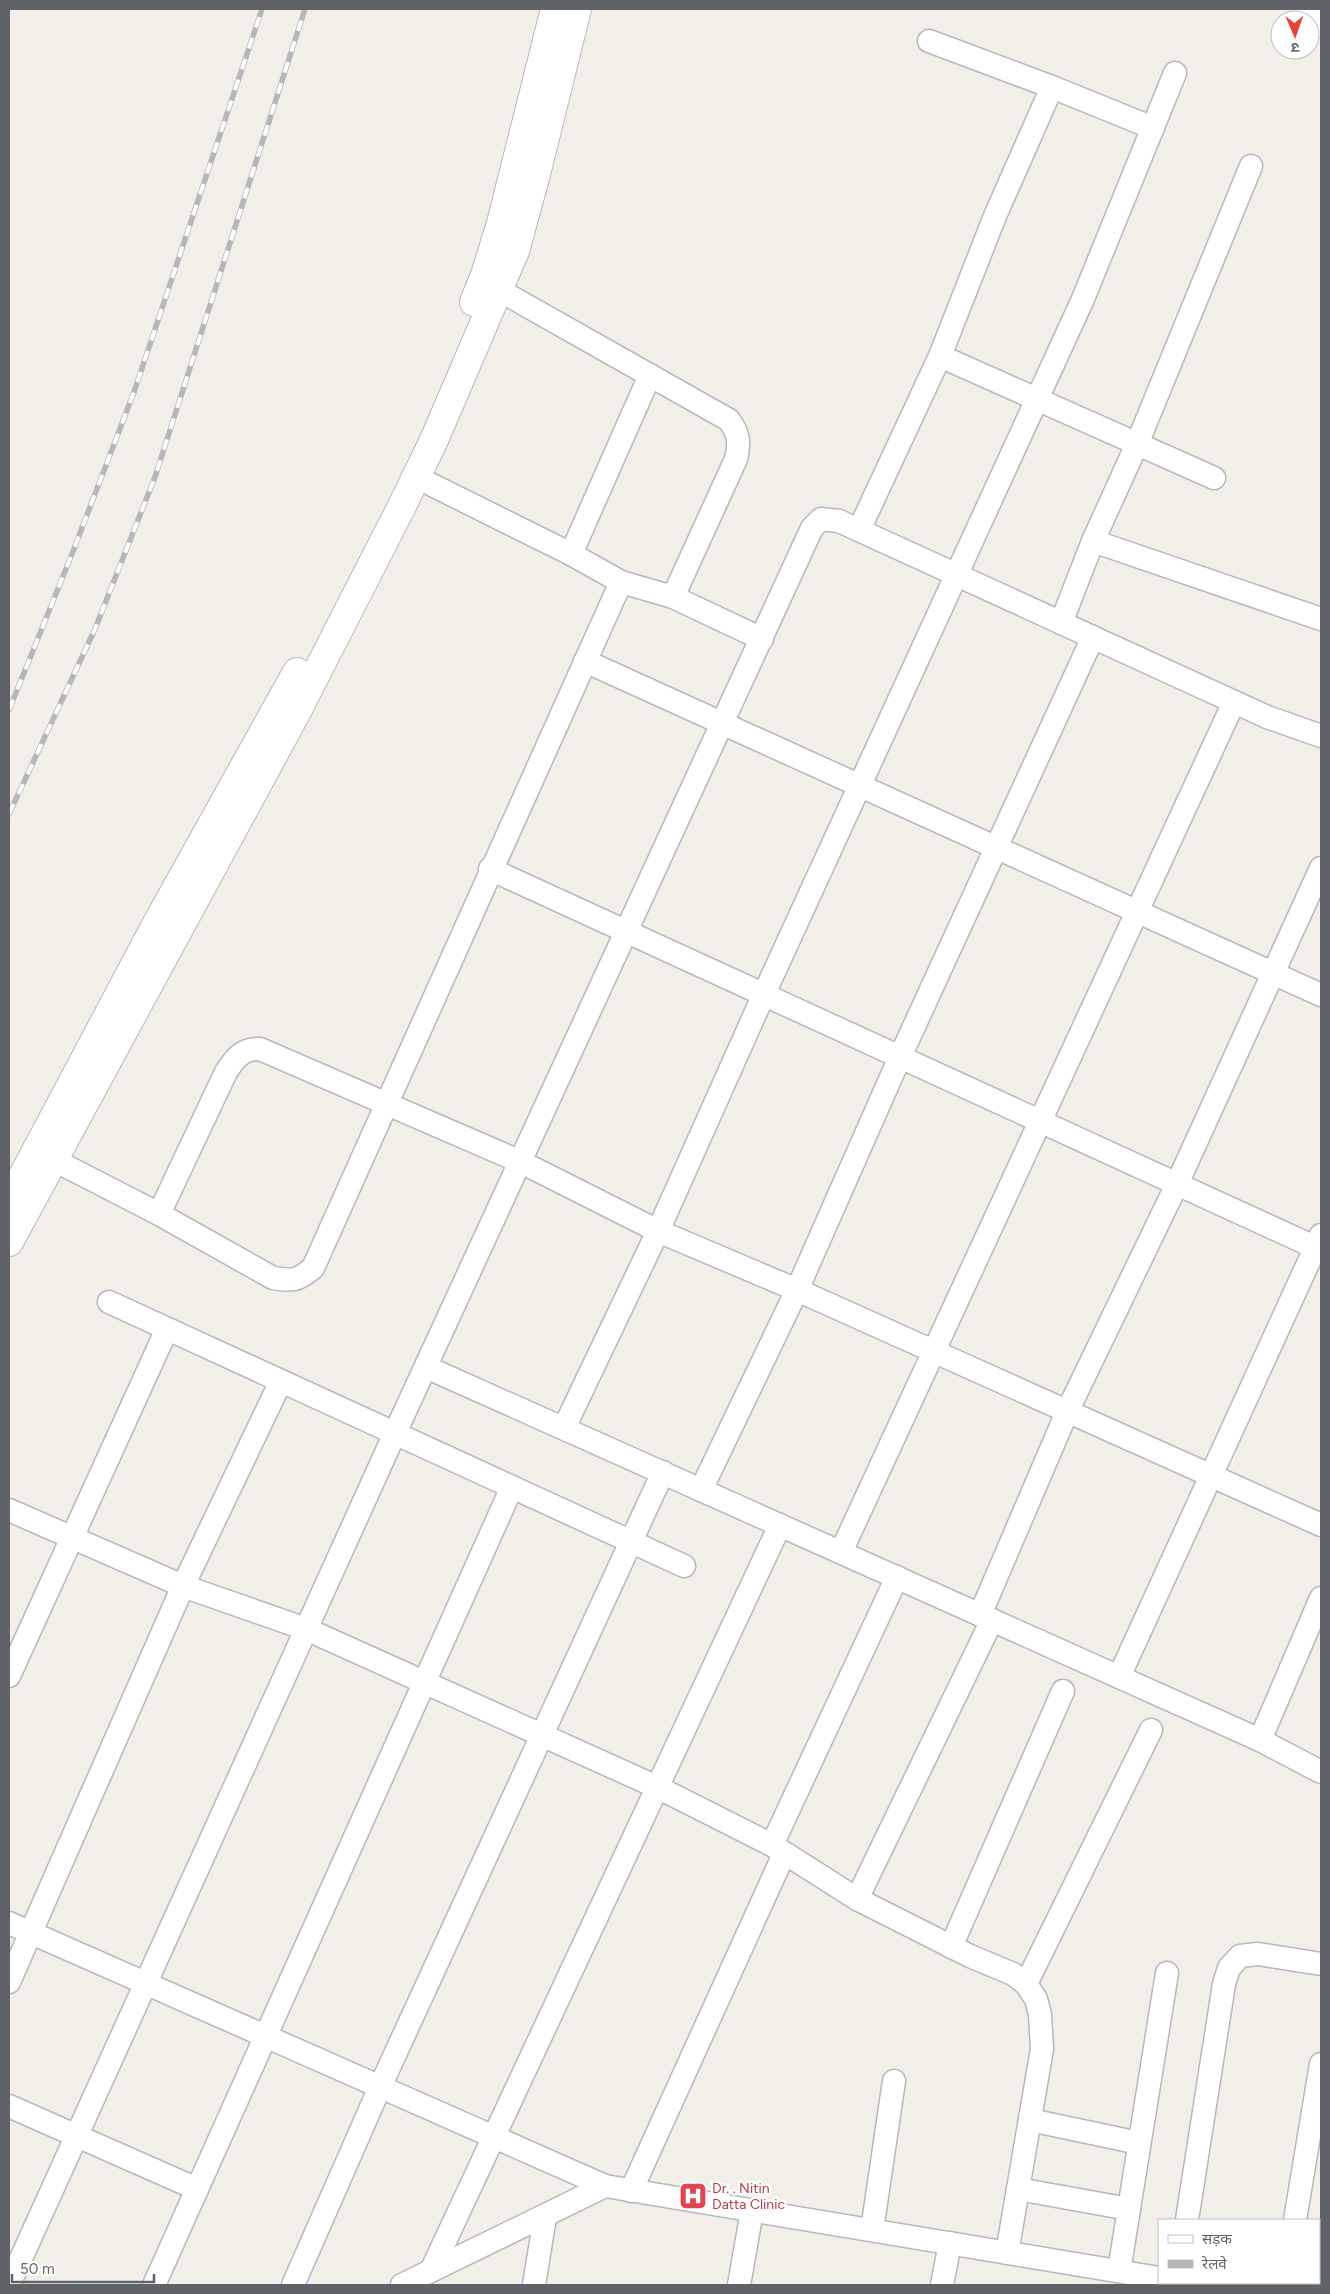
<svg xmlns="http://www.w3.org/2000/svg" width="1330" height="2294" font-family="Figtree,'Noto Sans Devanagari',sans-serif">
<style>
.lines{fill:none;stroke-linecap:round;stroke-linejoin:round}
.minor-casing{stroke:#b5b8bc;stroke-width:25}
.tertiary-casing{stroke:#b5b8bc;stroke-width:30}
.minor{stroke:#fff;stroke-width:22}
.tertiary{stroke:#fff;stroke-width:28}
.rail-casing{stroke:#b6b7b8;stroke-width:5.5}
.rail{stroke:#fff;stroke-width:4;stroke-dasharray:11;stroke-linecap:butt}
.labels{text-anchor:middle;stroke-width:5;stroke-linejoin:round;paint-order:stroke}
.health-label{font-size:14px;fill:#be3a42;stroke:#fff;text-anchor:start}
</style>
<rect width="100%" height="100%" fill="#f1efe8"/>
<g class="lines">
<defs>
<g id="minor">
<path d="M929,41L1052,87L1153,128"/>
<path d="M499,290L729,420C739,434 740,443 736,459L673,597"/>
<path d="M940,356L1214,478"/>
<path d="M416,477L571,554L621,582L673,597L762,639"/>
<path d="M859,530L940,356L995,216L1052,87"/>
<path d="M1093,541L1321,619"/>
<path d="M571,554L650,375"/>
<path d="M1061,623L1093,541L1137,444L1251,166"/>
<path d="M585,661L1321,995"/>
<path d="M490,869L1321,1250"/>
<path d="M54,1160L159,1214L273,1278C293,1281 297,1281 313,1268L621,582"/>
<path d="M159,1214L226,1072C235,1058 243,1048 260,1049L521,1162L658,1231L797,1290L1321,1525"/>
<path d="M109,1302L684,1566"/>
<path d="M426,1367L1260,1740L1321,1772"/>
<path d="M564,1428L658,1231L764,994L1083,299L1175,73"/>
<path d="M701,1490L797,1290L900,1057L1093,637"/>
<path d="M9,1510L183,1586L306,1629L657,1787L772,1845L857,1899L970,1956L1013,1974L1026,1984L1036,1999L1040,2014L1042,2049L1007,2253"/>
<path d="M841,1552C974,1270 1101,985 1234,702"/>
<path d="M980,1615L1067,1412L1177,1184L1321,868"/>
<path d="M9,1676L167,1329"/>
<path d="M1119,1677L1321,1235"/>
<path d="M1260,1740L1321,1598"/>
<path d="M772,1845L897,1577"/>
<path d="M857,1899L992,1620"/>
<path d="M9,1923L605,2186L1159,2278"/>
<path d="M951,1947L1063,1691"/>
<path d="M9,1982L183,1586L281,1381"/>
<path d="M1026,1984L1151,1730"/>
<path d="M9,2106L197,2189"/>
<path d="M1030,2120L1139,2143"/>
<path d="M1018,2189L1129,2209"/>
<path d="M631,2191L784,1854"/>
<path d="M1187,2220L1224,1984L1229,1968L1240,1956L1258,1954L1321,1964"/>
<path d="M1295,2220L1321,2064"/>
<path d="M872,2230L894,2081"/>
<path d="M431,2271L780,1525"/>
<path d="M1119,2271L1167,1973"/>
<path d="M1187,2283L1202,2285"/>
<path d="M9,2285L395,1433L812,528L821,519L839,521L1267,717L1321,736"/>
<path d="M154,2285L512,1487"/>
<path d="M293,2285L380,2087L663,1472"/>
<path d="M402,2285L605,2186"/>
<path d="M534,2285L545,2217"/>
<path d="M739,2285L752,2211"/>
<path d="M942,2285L950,2243"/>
<path d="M1284,2285L1285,2283"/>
</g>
<g id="tertiary">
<path d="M1308,9L1321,23"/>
<path d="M474,302L485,275L501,223L555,9"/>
<path d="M9,1202L157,923L297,672"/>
<path d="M9,1242L295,715L402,506L434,440L515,251L535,178L577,9"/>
</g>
</defs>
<!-- minor casing -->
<use href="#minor" class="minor-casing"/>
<!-- tertiary casing -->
<use href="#tertiary" class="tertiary-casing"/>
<!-- minor -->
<use href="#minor" class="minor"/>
<!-- tertiary -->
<use href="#tertiary" class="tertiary"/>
<defs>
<g id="rail">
<path d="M9,710L72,554L134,392L262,9"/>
<path d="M9,814L95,629L155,477L305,9"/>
</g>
</defs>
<!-- rail casing -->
<use href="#rail" class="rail-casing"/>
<!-- rail -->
<use href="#rail" class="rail"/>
</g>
<!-- icons -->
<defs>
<symbol id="hospital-square" viewBox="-11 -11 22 22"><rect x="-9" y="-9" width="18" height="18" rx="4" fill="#e0444e" stroke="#fff"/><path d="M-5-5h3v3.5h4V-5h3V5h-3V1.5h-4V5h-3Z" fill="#fff"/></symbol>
</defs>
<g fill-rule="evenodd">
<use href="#hospital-square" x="677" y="2180" width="32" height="32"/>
</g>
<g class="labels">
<!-- health labels -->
<g class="health-label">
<text x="712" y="2193">Dr. . Nitin<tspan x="712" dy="16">Datta Clinic</tspan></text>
</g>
</g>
<!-- border -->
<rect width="1330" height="2294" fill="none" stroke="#5f6368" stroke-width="20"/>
<!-- legend -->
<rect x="1158" y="2219" width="162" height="65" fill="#ffffff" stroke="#bfc1c3"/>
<rect x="1168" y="2235" width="25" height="8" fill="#ffffff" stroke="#bfc1c3"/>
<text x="1202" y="2244" font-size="15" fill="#5f6368">सड़क</text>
<rect x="1168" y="2260" width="25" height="8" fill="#b6b7b8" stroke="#bfc1c3"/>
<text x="1202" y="2269" font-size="15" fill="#5f6368">रेलवे</text>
<!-- north arrow -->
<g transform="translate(1295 35) rotate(178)"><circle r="24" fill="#ffffff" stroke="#bfc1c3"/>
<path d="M0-4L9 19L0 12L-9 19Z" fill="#ea4335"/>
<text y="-8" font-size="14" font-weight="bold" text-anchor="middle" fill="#5f6368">उ</text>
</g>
<!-- scale -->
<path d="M12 2274v8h142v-8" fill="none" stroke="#5f6368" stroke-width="2.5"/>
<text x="20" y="2274" font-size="15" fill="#5f6368" stroke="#ffffff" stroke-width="4" paint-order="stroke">50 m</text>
</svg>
